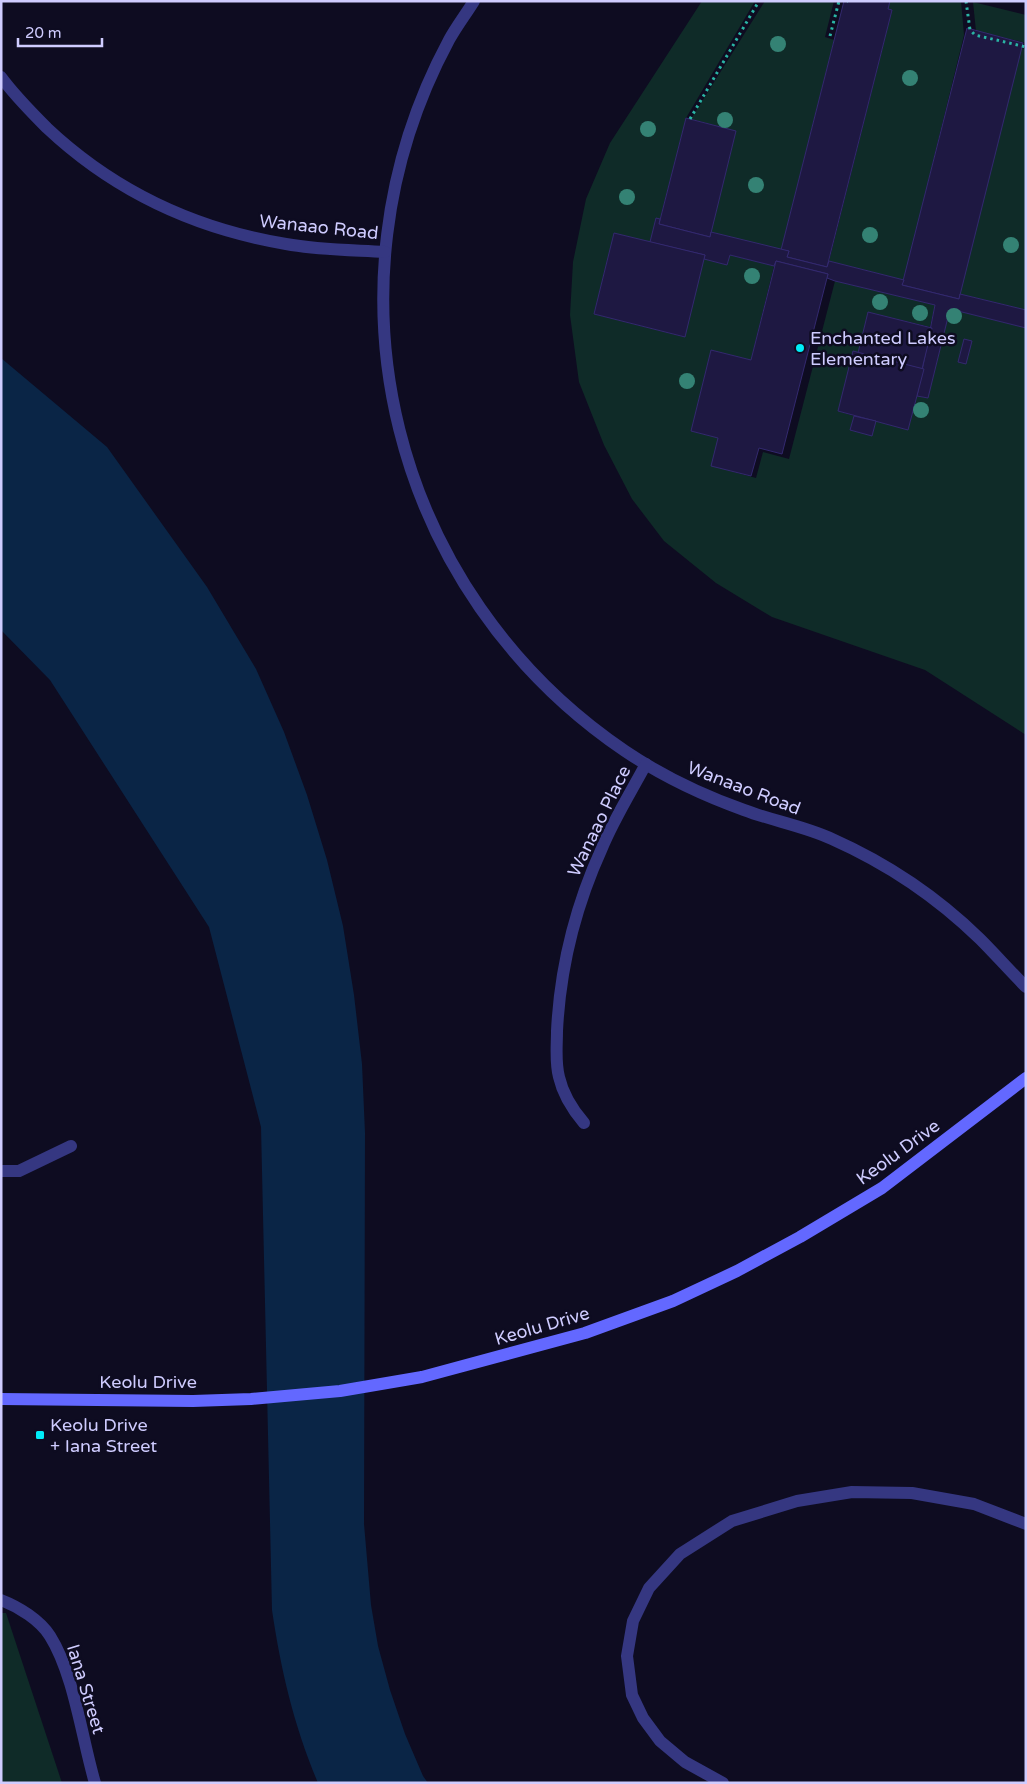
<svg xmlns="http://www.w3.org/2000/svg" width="1027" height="1784" font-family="'Varela Round',sans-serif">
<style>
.green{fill:#0f2b28}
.water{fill:#0a2546}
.building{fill:#1e1842;stroke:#33296f}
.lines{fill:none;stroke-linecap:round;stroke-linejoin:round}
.path{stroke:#2ab5a5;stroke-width:3;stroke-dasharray:2.5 4;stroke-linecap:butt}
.street{stroke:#353781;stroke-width:12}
.secondary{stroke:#6368ff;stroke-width:12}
.tree{fill:#348274}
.poi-dot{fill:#00ecf7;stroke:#0e0c21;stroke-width:2}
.labels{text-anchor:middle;stroke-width:5;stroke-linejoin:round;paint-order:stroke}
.street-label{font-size:18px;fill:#cfccff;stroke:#0e0c21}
.poi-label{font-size:18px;fill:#cfccff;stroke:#0e0c21;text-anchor:start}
</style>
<rect width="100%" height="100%" fill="#0e0c21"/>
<!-- green -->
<g class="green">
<path d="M702,1H755L686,118L660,219H656L650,242L614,233L594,314L684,337L704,259L727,265L730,255L774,266L751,360L711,350L691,431L718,438L712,466L756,478L763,452L789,459L835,281L935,305L930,327L868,312L858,353L853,352L838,411L854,416L850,430L872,435L876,421L908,430L917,396L928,398L950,309L1026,328V735L925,670L772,617L716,583L664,541L632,499L604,445L579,382L570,315L573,262L586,199L610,143Z"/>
<path d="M765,1H834L825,37L834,40L781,250L711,232L736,131L691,119Z"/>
<path d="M890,1H961L964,35L904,280L829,261L892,10L888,9Z"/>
<path d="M973,2L1026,15V43L976,31Z"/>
<path d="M1021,48L1026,49V310L960,294Z"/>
<path d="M1,1613H6L62,1783H1Z"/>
</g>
<!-- water -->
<path class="water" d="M1,358L107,447L207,587L256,669L284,732L307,795L327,860L343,926L354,995L362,1064L365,1133L364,1524L371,1605L378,1646L390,1690L405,1734L423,1776L428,1783H318C294,1726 281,1671 272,1610L261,1127L209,927L50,680L1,630Z"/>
<!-- building -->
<g class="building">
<path d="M844,1H890L888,9L892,10L827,267L787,257L789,251L781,250Z"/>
<path d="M967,28L1023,43L959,299L902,285Z"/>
<path d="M686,118L736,131L710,237L659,224Z"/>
<path d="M656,218L660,219L659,224L710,237L711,232L789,251L787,257L827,267L829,261L904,280L902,285L959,299L960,294L1026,310V328L950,309L928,398L917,396L935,305L835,281L827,278L828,274L776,261L774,266L730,255L727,265L704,259L705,255L650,242Z"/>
<path d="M614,233L705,255L685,337L594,314Z"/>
<path d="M776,261L828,274L782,454L759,448L751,476L711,466L718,438L691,431L711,350L751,360Z"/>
<path d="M868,312L932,328L922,369L858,353Z"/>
<path d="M964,339L972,341L966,364L958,362Z"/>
<path d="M853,351L924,369L908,430L838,411Z"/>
<path d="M854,416L876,421L872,436L850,430Z"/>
</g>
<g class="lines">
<!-- path -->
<g class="path">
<path d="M847,1H848"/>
<path d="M966,1L970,30L975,35L1026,47"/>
<path d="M830,36L839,1"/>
<path d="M690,119L759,1"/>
</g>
<!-- street -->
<g class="street">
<path d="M474,1C466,14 456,27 449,40C315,289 392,593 625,751C662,776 702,795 744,810C773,821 804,826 832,839C886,863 938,898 980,939C996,955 1010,971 1026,987"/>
<path d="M1,77C15,96 31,112 47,128C114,191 196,229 286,244C319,250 352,250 385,252"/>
<path d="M584,1123C572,1109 563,1095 559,1077C555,1062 557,1046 557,1031C560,969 576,905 602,848C614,819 631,792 646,764"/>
<path d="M1,1171H19L71,1146"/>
<path d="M1,1600C19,1607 40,1620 50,1636C74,1674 82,1739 95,1783"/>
<path d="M723,1783L685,1762L660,1741L643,1718L632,1695L627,1656L633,1621L649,1588L680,1554L732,1521L797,1501L852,1492L912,1493L974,1504L1026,1524"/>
</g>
<!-- secondary -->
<path class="secondary" d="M1,1399L193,1401L251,1399L340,1391L422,1377L585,1333L673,1301L737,1271L800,1237L882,1188L1026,1078"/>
</g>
<!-- trees -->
<g class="tree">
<circle cx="778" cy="44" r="8"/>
<circle cx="910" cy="78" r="8"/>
<circle cx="725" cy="120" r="8"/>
<circle cx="648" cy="129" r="8"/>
<circle cx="756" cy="185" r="8"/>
<circle cx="627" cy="197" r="8"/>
<circle cx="870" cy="235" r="8"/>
<circle cx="1011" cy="245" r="8"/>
<circle cx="752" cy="276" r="8"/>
<circle cx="880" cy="302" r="8"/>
<circle cx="920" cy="313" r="8"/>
<circle cx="954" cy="316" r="8"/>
<circle cx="687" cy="381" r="8"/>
<circle cx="921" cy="410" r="8"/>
</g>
<!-- markers -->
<g class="poi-dot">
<circle cx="800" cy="348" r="5"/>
<rect x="35" y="1430" width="10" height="10" rx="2.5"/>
</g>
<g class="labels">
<!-- street labels -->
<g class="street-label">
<text transform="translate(319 227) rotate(6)" y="6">Wanaao Road</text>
<text transform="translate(744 788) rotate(21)" y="6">Wanaao Road</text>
<text transform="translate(599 821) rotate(-64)" y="6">Wanaao Place</text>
<text transform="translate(898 1152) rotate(-36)" y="6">Keolu Drive</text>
<text transform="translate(542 1326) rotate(-16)" y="6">Keolu Drive</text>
<text x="148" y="1388">Keolu Drive</text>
<text transform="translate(86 1689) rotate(73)" y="6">Iana Street</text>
</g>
<!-- poi labels -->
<g class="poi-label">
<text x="810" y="344">Enchanted Lakes<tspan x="810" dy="21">Elementary</tspan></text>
<text x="50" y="1431">Keolu Drive<tspan x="50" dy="21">+ Iana Street</tspan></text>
</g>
</g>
<!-- border -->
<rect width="1027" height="1784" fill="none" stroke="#cfccff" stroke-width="5"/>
<!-- scale -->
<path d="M18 38v8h84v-8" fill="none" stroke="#cfccff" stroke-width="2.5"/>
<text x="25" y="38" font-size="15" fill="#cfccff" stroke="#0e0c21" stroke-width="4" paint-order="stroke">20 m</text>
</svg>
